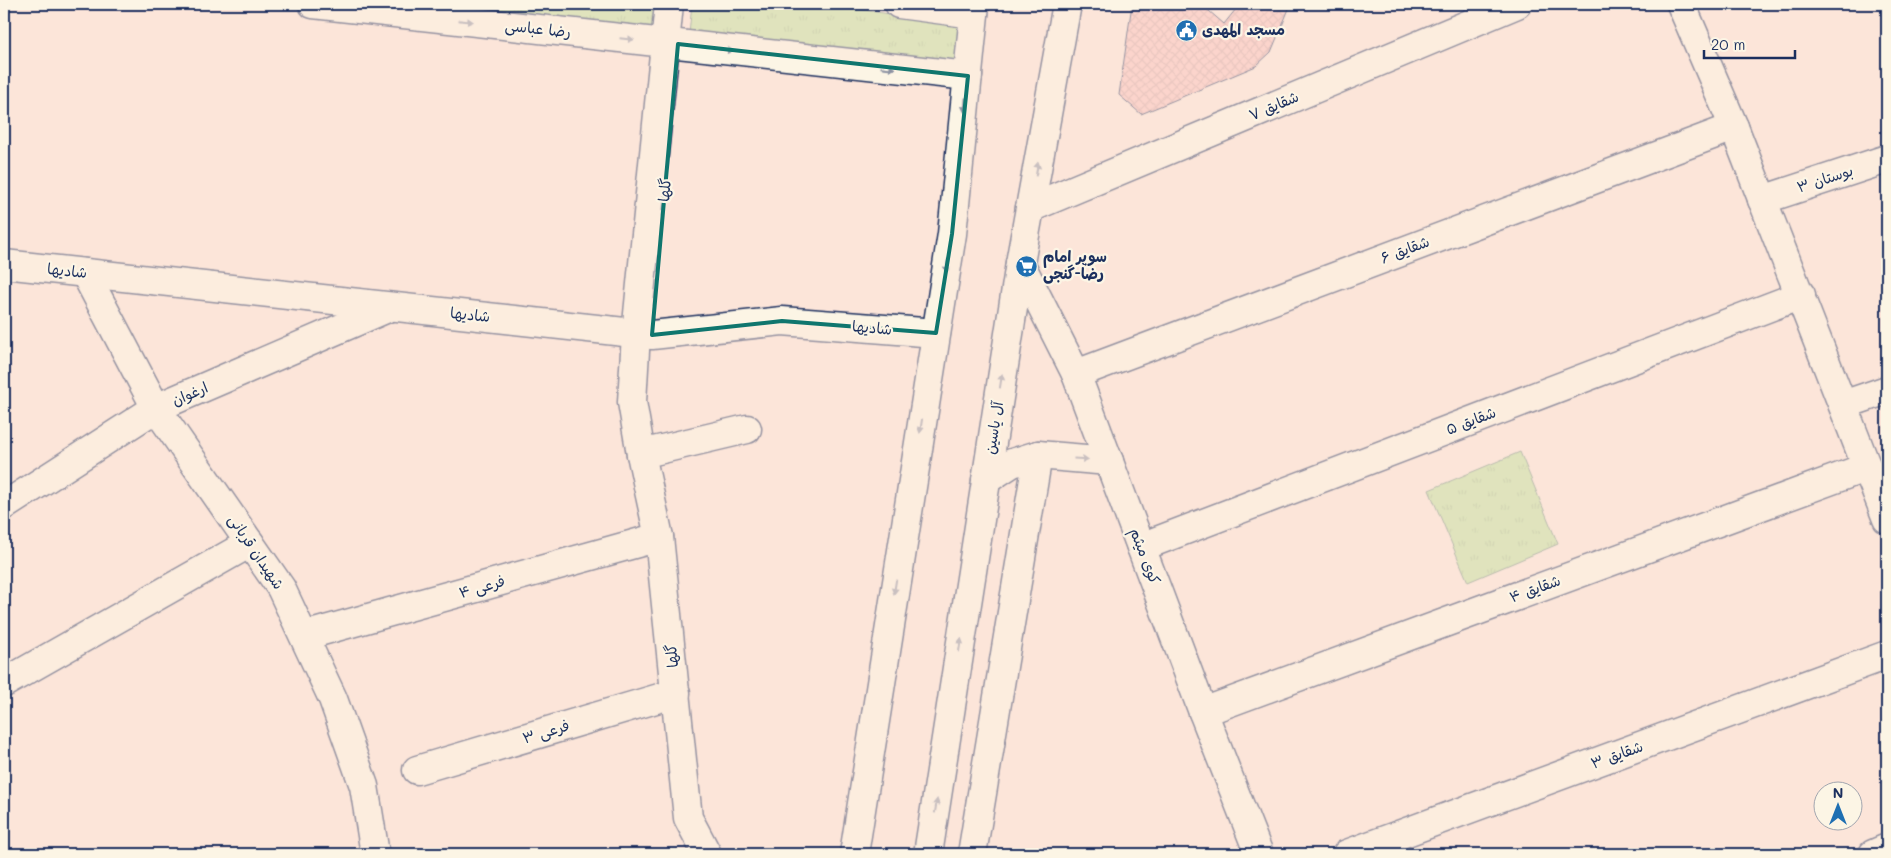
<svg xmlns="http://www.w3.org/2000/svg" width="1891" height="858" font-family="Mali,'Playpen Sans Arabic',sans-serif">
<style>
.grass{fill:url(#grass-tufts);stroke:#6c887c}
.building{fill:url(#building-cross-hatch);stroke:#1b2f5e}
.lines{fill:none;stroke-linecap:round;stroke-linejoin:round}
.minor-casing{stroke:#1b2f5e;stroke-width:31}
.major-casing{stroke:#1b2f5e;stroke-width:31}
.minor{stroke:#fcf5e5;stroke-width:28}
.major{stroke:#fcf5e5;stroke-width:28}
.oneway{fill:#8c92a2}
.marked{fill:none;stroke:#0f766e;stroke-width:4;stroke-linejoin:round}
.labels{text-anchor:middle;stroke-width:4.5;stroke-linejoin:round;paint-order:stroke}
.street-label{font-size:15px;fill:#1b2f5e;stroke:#fcf5e5}
.poi-label{font-size:15px;font-weight:bold;fill:#1b2f5e;stroke:#fcf5e5;text-anchor:start}
</style>
<defs>
<pattern id="grass-tufts" width="24" height="20" patternUnits="userSpaceOnUse" patternTransform="scale(1.25)"><rect width="24" height="20" fill="#bee19b"/><path d="M3 7l-1-3M5 7V3M7 7l1-3M15 17l-1-3M17 17v-4M19 17l1-3" fill="none" stroke="#a3c188"/></pattern>
<pattern id="building-cross-hatch" width="8" height="8" patternUnits="userSpaceOnUse" patternTransform="scale(1.25)"><rect width="8" height="8" fill="#fbbfbc"/><path d="M0 0l8 8M0 8l8-8" fill="none" stroke="#d7a4a4"/></pattern>
</defs>
<rect width="100%" height="100%" fill="#fce5d9"/>
<filter id="ink" filterUnits="userSpaceOnUse"><feTurbulence type="fractalNoise" baseFrequency=".02" numOctaves="2"/><feDisplacementMap in="SourceGraphic" scale="10" xChannelSelector="R" yChannelSelector="G"/><feConvolveMatrix kernelMatrix="1 2 1 2 8 2 1 2 1" color-interpolation-filters="sRGB"/></filter>
<g filter="url(#ink)">
<!-- grass -->
<g class="grass">
<path d="M409,4H663L661,34Z"/>
<path d="M692,4H826L960,25L959,64L689,34Z"/>
<path d="M1520,452L1558,544L1468,582L1429,490Z"/>
</g>
<!-- building -->
<path class="building" d="M1132,4H1201L1224,24L1240,4H1291L1271,52L1256,66L1141,114L1119,95Z"/>
<g class="lines">
<defs>
<g id="minor">
<path d="M313,4L665,43"/>
<path d="M669,4L636,334L632,402L641,454L747,429"/>
<path d="M899,4L974,14"/>
<path d="M1681,4L1734,127L1887,519"/>
<path d="M678,44L968,76"/>
<path d="M1762,200L1887,159"/>
<path d="M1030,208L1517,4"/>
<path d="M1020,263L1076,374L1203,712L1259,854"/>
<path d="M4,264L652,335L782,321L936,333"/>
<path d="M85,273L156,408L281,588L333,699L364,786L375,854"/>
<path d="M1076,374L1734,127"/>
<path d="M1843,405L1887,390"/>
<path d="M641,454L659,537L688,818L707,854"/>
<path d="M4,506L156,408L390,307"/>
<path d="M1141,547L1801,295"/>
<path d="M304,636L659,537"/>
<path d="M4,683L250,543"/>
<path d="M1203,712L1867,467"/>
<path d="M417,770L676,693"/>
<path d="M972,854L1038,455"/>
<path d="M1347,854L1887,655"/>
<path d="M1873,854L1887,848"/>
</g>
<g id="major">
<path d="M986,480L1012,463L1038,455L1109,461"/>
<path d="M854,854L952,234L975,4"/>
<path d="M928,854L1020,263L1067,4"/>
</g>
</defs>
<!-- minor casing -->
<use href="#minor" class="minor-casing"/>
<!-- major casing -->
<use href="#major" class="major-casing"/>
<!-- minor -->
<use href="#minor" class="minor"/>
<!-- major -->
<use href="#major" class="major"/>
</g>
<!-- one-way arrows -->
<defs><path id="oneway-solid" d="M-6-.8H1V-3.2L6.5 0L1 3.2V.8H-6Z" transform="scale(1.25)"/></defs>
<g class="oneway">
<use href="#oneway-solid" transform="translate(466 21) rotate(6)"/>
<use href="#oneway-solid" transform="translate(627 39) rotate(6)"/>
<use href="#oneway-solid" transform="translate(726 50) rotate(6)"/>
<use href="#oneway-solid" transform="translate(888 68) rotate(6)"/>
<use href="#oneway-solid" transform="translate(965 105) rotate(95)"/>
<use href="#oneway-solid" transform="translate(1037 169) rotate(-80)"/>
<use href="#oneway-solid" transform="translate(947 266) rotate(99)"/>
<use href="#oneway-solid" transform="translate(1001 381) rotate(-81)"/>
<use href="#oneway-solid" transform="translate(921 426) rotate(99)"/>
<use href="#oneway-solid" transform="translate(1081 459) rotate(3)"/>
<use href="#oneway-solid" transform="translate(895 587) rotate(99)"/>
<use href="#oneway-solid" transform="translate(960 645) rotate(-81)"/>
<use href="#oneway-solid" transform="translate(936 806) rotate(-81)"/>
</g>
</g>
<!-- marked area -->
<path d="M0 0H1891V858H0ZM678,44L968,76L952,234L936,333L782,321L652,335Z" fill="#fce5d9" fill-opacity=".55" fill-rule="evenodd"/>
<path class="marked" d="M678,44L968,76L952,234L936,333L782,321L652,335Z"/>
<!-- icons -->
<defs>
<symbol id="civic-disc" viewBox="-11 -11 22 22"><circle r="9.5" fill="#1f6fb2" stroke="#fcf5e5"/><path d="M-.6-6.5H3V-4.5H.6V-3L4-1V1h2V6H-6V1h2V-1L-.6-3ZM-1.2 2.5V6h2.4V2.5Z" fill="#fff"/></symbol>
<symbol id="supermarket-disc" viewBox="-11 -11 22 22"><circle r="9.5" fill="#1f6fb2" stroke="#fcf5e5"/><path d="M-6-5.5h2.5l.6 2H6L4.5 2H-2.5L-4.4-4H-6ZM-1.5 3.2a1.3 1.3 0 1 0 .1 0ZM3 3.2a1.3 1.3 0 1 0 .1 0Z" fill="#fff"/></symbol>
</defs>
<g fill-rule="evenodd">
<use href="#civic-disc" x="1174" y="18" width="25" height="25"/>
<use href="#supermarket-disc" x="1014" y="254" width="25" height="25"/>
</g>
<g class="labels">
<!-- street labels -->
<g class="street-label">
<text transform="translate(538 29) rotate(6)" y="5">رضا عباسی</text>
<text transform="translate(1274 106) rotate(-23)" y="5">شقایق ۷</text>
<text transform="translate(1825 179) rotate(-18)" y="5">بوستان ۳</text>
<text transform="translate(665 190) rotate(-85)" y="5">گلها</text>
<text transform="translate(1405 250) rotate(-21)" y="5">شقایق ۶</text>
<text transform="translate(67 271) rotate(6)" y="5">شادیها</text>
<text transform="translate(470 315) rotate(6)" y="5">شادیها</text>
<text transform="translate(872 328) rotate(5)" y="5">شادیها</text>
<text transform="translate(190 394) rotate(-23)" y="5">ارغوان</text>
<text transform="translate(1471 421) rotate(-21)" y="5">شقایق ۵</text>
<text transform="translate(994 428) rotate(-81)" y="5">آل یاسین</text>
<text transform="translate(256 552) rotate(56)" y="5">شهیدان قربانی</text>
<text transform="translate(1145 556) rotate(69)" y="5">کوی میثم</text>
<text transform="translate(482 587) rotate(-16)" y="5">فرعی ۴</text>
<text transform="translate(1535 589) rotate(-20)" y="5">شقایق ۴</text>
<text transform="translate(672 656) rotate(-96)" y="5">گلها</text>
<text transform="translate(546 732) rotate(-17)" y="5">فرعی ۳</text>
<text transform="translate(1617 755) rotate(-20)" y="5">شقایق ۳</text>
</g>
<!-- poi labels -->
<g class="poi-label">
<text x="1202" y="35">مسجد المهدی</text>
<text x="1043" y="262">سوپر امام<tspan x="1043" dy="17">رضا-گنجی</tspan></text>
</g>
</g>
<!-- margin -->
<rect width="1891" height="858" fill="none" stroke="#fcf5e5" stroke-width="20"/>
<rect x="10" y="10" width="1871" height="838" fill="none" stroke="#1b2f5e" stroke-width="2" filter="url(#ink)"/>
<!-- north arrow -->
<g transform="translate(1838 806)"><circle r="24" fill="#fcf5e5" stroke="#a2a6af"/>
<path d="M0-4L9 19L0 12L-9 19Z" fill="#1f6fb2"/>
<text y="-8" font-size="14" font-weight="bold" text-anchor="middle" fill="#1b2f5e">N</text>
</g>
<!-- scale -->
<path d="M1704 50v8h91v-8" fill="none" stroke="#1b2f5e" stroke-width="2.5"/>
<text x="1711" y="50" font-size="15" fill="#1b2f5e" stroke="#fcf5e5" stroke-width="4" paint-order="stroke">20 m</text>
</svg>
